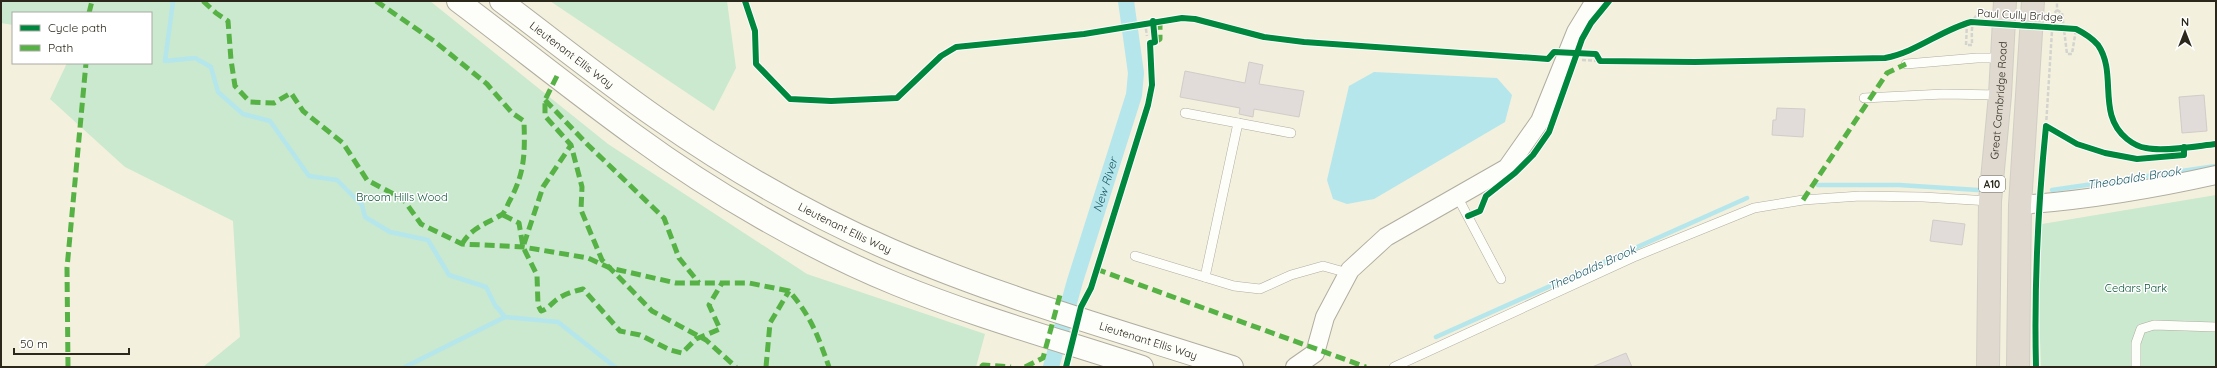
<svg xmlns="http://www.w3.org/2000/svg" width="2217" height="368" font-family="Quicksand,sans-serif">
<style>
.green{fill:#cae9cf}
.water{fill:#b4e6ec}
.lines{fill:none;stroke-linecap:round;stroke-linejoin:round}
.stream{stroke:#b4e6ec;stroke-width:4.5}
.canal{stroke:#b4e6ec;stroke-width:16}
.building{fill:#e1dcd9;stroke:#d2ccc9}
.service-casing{stroke:#b0ad9f;stroke-width:10}
.minor-casing{stroke:#b0ad9f;stroke-width:20}
.secondary-casing{stroke:#b0ad9f;stroke-width:24}
.trunk-casing{stroke:#d1cec5;stroke-width:24}
.path{stroke:#d4d4cf;stroke-width:2.5;stroke-dasharray:4 2;stroke-linecap:butt}
.service{stroke:#fdfdfa;stroke-width:9}
.minor{stroke:#fdfdfa;stroke-width:18}
.secondary{stroke:#fdfdfa;stroke-width:22}
.trunk{stroke:#e0d9d0;stroke-width:22}
.quiet{stroke:#56b245;stroke-width:5;stroke-dasharray:10 5;stroke-linecap:butt}
.cycleway-casing{stroke:#fff;stroke-width:8}
.cycleway{stroke:#00873e;stroke-width:6}
.labels{text-anchor:middle;stroke-width:3;stroke-linejoin:round;paint-order:stroke}
.shield{fill:#fff;stroke:#6b685f;stroke-width:1}
.shield-label{font-size:10px;font-weight:bold;fill:#2b281b}
.street-label{font-size:11px;fill:#2b281b;stroke:#fff}
.park-label{font-size:11px;fill:#085335;stroke:#fff}
.water-label{font-size:12px;font-style:italic;fill:#1b5964;stroke:#fff}
</style>
<rect width="100%" height="100%" fill="#f3f0dd"/>
<!-- green -->
<g class="green">
<path d="M1,1H430L608,144L807,274L985,334L976,367H203L240,337L233,221L125,167L50,99L67,63H151V13H13V25L1,23Z"/>
<path d="M550,1H727L736,68L714,111Z"/>
<path d="M2216,195V367H2041L2036,225Z"/>
</g>
<!-- water -->
<path class="water" d="M1374,72L1497,78L1512,95L1505,122L1374,199L1347,204L1333,199L1327,180L1349,86Z"/>
<g class="lines">
<!-- stream -->
<g class="stream">
<path d="M171,1L173,2L165,61L195,58L211,67L218,92L243,114L270,121L309,176L337,180L362,205L365,217L390,232L428,240L449,275L486,287L495,305L505,317L558,322L615,367"/>
<path d="M1818,185H1899L1978,190"/>
<path d="M2052,190L2216,166"/>
<path d="M1436,337L1747,198"/>
<path d="M405,367L505,317"/>
</g>
<!-- canal -->
<path class="canal" id="s1" d="M1051,367L1075,281L1134,95L1136,73L1126,1"/>
</g>
<!-- building -->
<g class="building">
<path d="M1249,62L1263,65L1259,84L1304,91L1299,117L1254,109L1253,117L1239,114L1240,108L1180,97L1185,71L1245,83Z"/>
<path d="M2204,95L2207,131L2182,133L2179,97Z"/>
<path d="M1777,108L1805,109L1803,137L1772,135L1773,120H1776Z"/>
<path d="M1933,220L1965,224L1962,245L1930,241Z"/>
<path d="M1626,353L1632,367H1592Z"/>
</g>
<g class="lines">
<defs>
<g id="service">
<path d="M1906,64L1977,58H2002"/>
<path d="M1864,98L1944,94L2000,95"/>
<path d="M1185,113L1291,133"/>
<path d="M1458,198L1501,279"/>
<path d="M1135,256L1234,286L1260,289L1291,275L1323,266L1348,273"/>
<path d="M1205,277L1238,123"/>
<path d="M1394,367L1636,256L1754,208L1803,200L1860,196L1923,197L1990,201"/>
<path d="M2136,367V343L2141,329L2154,325L2216,327"/>
</g>
<g id="minor">
<path d="M2020,205C2088,200 2149,190 2216,175"/>
<path d="M1295,367L1315,353L1325,317L1350,270L1386,237L1507,168L1540,121L1576,32L1595,1"/>
</g>
<g id="secondary">
<path d="M458,1C518,46 576,93 637,137C712,192 810,249 896,284C976,317 1060,340 1142,367"/>
<path id="s2" d="M501,1C553,40 604,81 657,118C730,169 810,215 891,250C1002,298 1118,330 1232,367"/>
</g>
<g id="trunk">
<path id="s3" d="M1988,367L1990,201L2000,95L2005,1"/>
<path d="M2018,367L2020,205L2033,1"/>
</g>
</defs>
<!-- service casing -->
<use href="#service" class="service-casing"/>
<!-- minor casing -->
<use href="#minor" class="minor-casing"/>
<!-- secondary casing -->
<use href="#secondary" class="secondary-casing"/>
<!-- trunk casing -->
<use href="#trunk" class="trunk-casing"/>
<!-- path -->
<g class="path">
<path d="M2057,10L2062,13L2067,54H2072L2076,29"/>
<path d="M1145,23L1147,36"/>
<path d="M1967,23L1966,45H1972C1972,31 1969,11 1988,11"/>
<path d="M1582,60L1600,61"/>
<path d="M2046,126L2053,15L2057,10V1"/>
</g>
<!-- service -->
<use href="#service" class="service"/>
<!-- minor -->
<use href="#minor" class="minor"/>
<!-- secondary -->
<use href="#secondary" class="secondary"/>
<!-- trunk -->
<use href="#trunk" class="trunk"/>
<!-- quiet -->
<g class="quiet">
<path d="M203,1L216,13L228,21L231,60L235,86L250,102L274,103L291,93L303,111L343,143L367,180L403,199L421,224L462,244L523,247L588,258L610,268L676,283H749L789,291C811,316 818,336 829,367"/>
<path d="M376,1L434,41L487,84L512,113L524,121C525,154 525,173 509,202C507,206 505,213 501,215C486,224 471,228 462,244"/>
<path d="M89,13L92,1"/>
<path d="M1155,42L1160,39V20"/>
<path d="M557,76L545,100V116L571,145L582,187L581,210L602,260L652,311L706,340L736,367"/>
<path d="M545,100L588,145L664,218L679,258L699,283"/>
<path d="M1803,200L1887,73L1906,64"/>
<path d="M503,215L519,223L523,247L537,275L538,305L541,311C549,309 552,302 559,298C567,293 575,291 583,289L620,331L640,335L670,350L682,353L696,339L720,329L709,305L722,283"/>
<path d="M524,244L543,187L571,145"/>
<path d="M1096,269L1366,367"/>
<path d="M68,367L67,268L86,63"/>
<path d="M766,367L770,323L789,291"/>
<path d="M981,367L983,365L1011,367"/>
<path d="M1025,367L1043,358L1060,295"/>
</g>
<defs>
<g id="cycleway">
<path d="M745,1L755,31L756,64L790,99L831,101L897,98L941,56L956,47L1084,34L1182,18L1195,19L1264,37L1304,42L1548,59L1554,52L1596,54L1600,61L1695,62L1885,58C1917,52 1941,30 1971,22L2076,29C2084,33 2092,38 2098,45C2118,74 2096,114 2127,139C2132,143 2139,147 2146,148C2164,152 2197,146 2216,144"/>
<path d="M1468,216L1480,211L1486,196L1515,173L1533,155L1549,132L1582,39L1591,23L1609,1"/>
<path d="M1066,367L1081,307L1091,288L1148,105L1152,85L1150,43L1155,42L1153,21"/>
<path d="M2036,367C2034,287 2038,206 2046,126L2077,144L2105,153L2137,159L2184,155V147"/>
</g>
</defs>
<!-- cycleway casing -->
<use href="#cycleway" class="cycleway-casing"/>
<!-- cycleway -->
<use href="#cycleway" class="cycleway"/>
</g>
<g class="labels">
<!-- shield labels -->
<rect class="shield" x="1979" y="176" width="26" height="16" rx="3"/>
<g class="shield-label">
<text x="1992" y="188">A10</text>
</g>
<!-- street labels -->
<g class="street-label">
<text transform="translate(2020 15) rotate(3)" y="4">Paul Cully Bridge</text>
<text dy="4" stroke="none"><textPath href="#s2" startOffset="89">Lieutenant Ellis Way</textPath></text>
<text dy="4" stroke="none"><textPath href="#s3" startOffset="267">Great Cambridge Road</textPath></text>
<text dy="4" stroke="none"><textPath href="#s2" startOffset="413">Lieutenant Ellis Way</textPath></text>
<text dy="4" stroke="none"><textPath href="#s2" startOffset="737">Lieutenant Ellis Way</textPath></text>
</g>
<!-- park labels -->
<g class="park-label">
<text x="402" y="201">Broom Hills Wood</text>
<text x="2136" y="292">Cedars Park</text>
</g>
<!-- water labels -->
<g class="water-label">
<text transform="translate(2134 178) rotate(-9)" y="4">Theobalds Brook</text>
<text dy="4" stroke="none"><textPath href="#s1" startOffset="190">New River</textPath></text>
<text transform="translate(1592 268) rotate(-24)" y="4">Theobalds Brook</text>
</g>
</g>
<!-- border -->
<rect width="2217" height="368" fill="none" stroke="#2b281b" stroke-width="4"/>
<!-- legend -->
<rect x="12" y="12" width="140" height="52" fill="#ffffff" stroke="#aaa9a4"/>
<rect x="20" y="25" width="20" height="6" fill="#00873e" stroke="#aaa9a4"/>
<text x="48" y="32" font-size="12" fill="#2b281b">Cycle path</text>
<rect x="20" y="45" width="20" height="6" fill="#56b245" stroke="#aaa9a4"/>
<text x="48" y="52" font-size="12" fill="#2b281b">Path</text>
<!-- north arrow -->
<g transform="translate(2185 32)" stroke="#ffffff" stroke-width="3" paint-order="stroke">
<path d="M0-3L7 15L0 10L-7 15Z" fill="#2b281b"/>
<text y="-6" font-size="11" font-weight="bold" text-anchor="middle" fill="#2b281b">N</text>
</g>
<!-- scale -->
<path d="M14 348v6h115v-6" fill="none" stroke="#2b281b" stroke-width="2"/>
<text x="20" y="348" font-size="12" fill="#2b281b" stroke="#ffffff" stroke-width="3" paint-order="stroke">50 m</text>
</svg>
